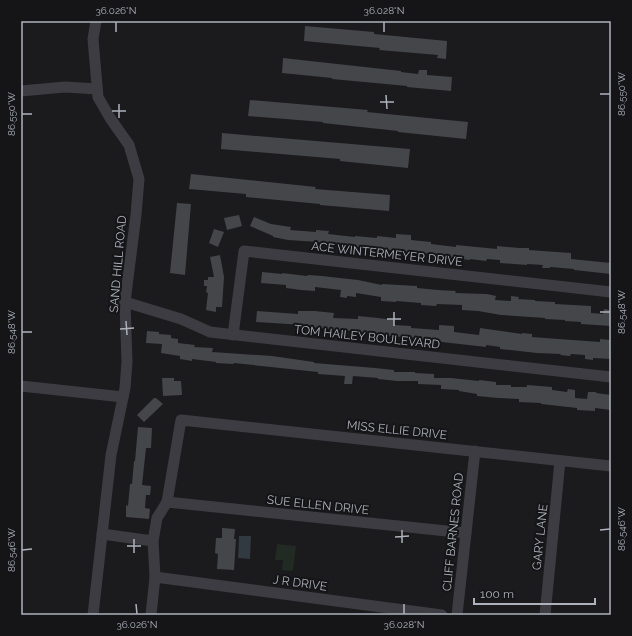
<svg xmlns="http://www.w3.org/2000/svg" width="632" height="636" font-family="Raleway,sans-serif">
<style>
.green{fill:#222a24}
.water{fill:#313941}
.building{fill:#45464a}
.lines{fill:none;stroke-linecap:round;stroke-linejoin:round}
.minor{stroke:#3c3c42;stroke-width:11}
.ticks{fill:none;stroke:#aeb2bc;stroke-width:1.5}
.labels{text-anchor:middle;stroke-width:4;stroke-linejoin:round;paint-order:stroke}
.street-label{font-size:12px;fill:#aeb2bc;stroke:#151518}
.neatline{fill:none;stroke:#aeb2bc;stroke-width:1.5}
.ticks-label{font-size:10px;text-anchor:middle;fill:#aeb2bc}
</style>
<rect width="100%" height="100%" fill="#1b1a1d"/>
<!-- green -->
<path class="green" d="M277,544L296,546L293,570L292,571L282,570L283,560H275Z"/>
<!-- water -->
<path class="water" d="M239,536H251L250,559L238,558Z"/>
<!-- building -->
<g class="building">
<path d="M305,26L374,32V34L447,41L446,59L437,58L438,55L379,50L380,48L304,41Z"/>
<path d="M283,58L401,71V72L418,74L419,70H427V75L452,77L451,91L407,87V86L332,79V78L282,73Z"/>
<path d="M250,100L368,110L367,112L468,122L466,139L398,132V131L323,123V122L248,116Z"/>
<path d="M222,133L410,149L408,168L340,161V159L221,149Z"/>
<path d="M191,174L316,187L315,189L390,195L389,211L320,205V204L246,197V194L189,189Z"/>
<path d="M177,203L191,204L185,275L170,273Z"/>
<path d="M239,215L242,226L227,230L224,218Z"/>
<path d="M254,217L271,224L291,227L290,230L316,232V230L329,231L328,234L355,237V236L377,238V236L396,238V234L411,235V240L431,242V244L456,247V245L497,249V246L519,248H529V250L571,253V259L611,263V274L574,270V269L550,267V268H542L543,265L527,264V265L500,263V260L487,259L486,261L470,259V260L434,256V254L333,245L334,243L288,240L273,237V236L250,226Z"/>
<path d="M214,229L224,232L218,247L209,243Z"/>
<path d="M220,255L224,277L222,307H216V312L206,310L208,293L206,292L207,286H204V280H208V277H214L210,257Z"/>
<path d="M262,272L282,274V273L307,276L308,275L322,276L358,280L382,285V284L417,286V288L438,290L456,291L455,293L487,294L496,296L495,300L511,301V296L519,297L518,299L535,300V301L555,302V304L591,306V313L603,314L604,309L611,310V326L581,324V322L565,321V320L545,319V318L501,315L478,311L462,310V305L437,304L436,306L421,305V303L396,301V302L381,301V297L356,293V297L347,296V298L340,297L341,290L315,287V291L301,290L286,288V285L261,283Z"/>
<path d="M257,311L298,314V311H315L334,313L333,318L358,319V316L378,318L394,320V325L411,326V328L439,330V325L454,326V332L479,335L480,328L522,334V333L532,334V337L600,342V339L611,340V359L593,358V360L585,359V355L571,354L570,356L560,355L561,354L537,353L500,349V347L486,345V347L433,341L417,340V338L389,336L373,333L372,334L357,333V331L338,330L312,327L304,328V325L256,322Z"/>
<path d="M147,331L159,332V334L171,335V338L178,339V343L195,345L194,347L213,348L212,352L272,356L314,362V363L375,368L394,370V372H415V373L434,374V378H451L479,381V380L496,382V385H511V387H527V385L552,387V390L567,392L568,389L575,390V398L587,399L588,392H596V393L611,395V410L595,408V411L577,410V408L541,404V403L519,402V399L498,398L477,396V394L459,391V390L441,389V385L418,384V381H397L378,379V378L353,376L352,384H344L345,376L318,374V372L234,363L233,364L216,363V362L192,359V361L180,359V356L161,353L162,344L146,343Z"/>
<path d="M162,378H174V381H181L182,395L163,396Z"/>
<path d="M154,398H156L163,404L144,422L137,415Z"/>
<path d="M138,427L152,428L151,448H146L142,485L151,486L150,495H146L145,508L150,509L149,519L126,517V505L128,506L130,484H132L134,461H135Z"/>
<path d="M222,528L235,529L234,539H236L234,570L217,569L218,554L215,553L216,538H222Z"/>
</g>
<g class="lines">
<!-- minor -->
<g class="minor">
<path d="M21,91L65,87L97,89"/>
<path d="M125,302L181,319L210,332L611,377"/>
<path d="M233,335L244,251L611,292"/>
<path d="M21,386L123,397"/>
<path d="M167,502L466,533"/>
<path d="M102,534L153,541"/>
<path d="M155,577L442,615"/>
<path d="M93,615L111,455L125,388L127,362L125,302L136,215L139,179L129,145L110,118L98,97L93,39L96,21"/>
<path d="M151,615L155,577L153,541L157,518L167,502L181,420L611,466"/>
<path d="M457,615L475,451"/>
<path d="M545,615L560,461"/>
</g>
</g>
<!-- ticks -->
<path class="ticks" d="M116,22V32M384,22V32M600,94H610M386,95L387,109M380,102H394M119,104V118M112,111H126M22,114H32M394,312V326M600,312H610M387,319H401M126,321L127,335M120,329L134,328M22,332H32M402,530V543M600,530L610,529M395,537L409,536M134,539V553M127,546H141M22,550L32,549M136,604L137,614M404,604V614"/>
<g class="labels">
<!-- street labels -->
<g class="street-label">
<text transform="translate(387 254) rotate(6)" y="4">ACE WINTERMEYER DRIVE</text>
<text transform="translate(118 264) rotate(-85)" y="4">SAND HILL ROAD</text>
<text transform="translate(367 337) rotate(6)" y="4">TOM HAILEY BOULEVARD</text>
<text transform="translate(397 430) rotate(6)" y="4">MISS ELLIE DRIVE</text>
<text transform="translate(318 505) rotate(6)" y="4">SUE ELLEN DRIVE</text>
<text transform="translate(453 532) rotate(-84)" y="4">CLIFF BARNES ROAD</text>
<text transform="translate(540 537) rotate(-84)" y="4">GARY LANE</text>
<text transform="translate(300 583) rotate(8)" y="4">J R DRIVE</text>
</g>
</g>
<!-- border -->
<rect width="632" height="636" fill="none" stroke="#151518" stroke-width="44"/>
<!-- scale -->
<path d="M474 598v6h121v-6" fill="none" stroke="#aeb2bc" stroke-width="2"/>
<text x="480" y="598" font-size="12" fill="#aeb2bc" stroke="#151518" stroke-width="3" paint-order="stroke">100 m</text>
<rect x="22" y="22" width="588" height="592" class="neatline"/>
<g class="ticks-label">
<text x="116" y="14">36.026°N</text>
<text x="384" y="14">36.028°N</text>
<text transform="translate(621 94) rotate(-90)" y="4">86.550°W</text>
<text transform="translate(11 114) rotate(-90)" y="4">86.550°W</text>
<text transform="translate(621 312) rotate(-90)" y="4">86.548°W</text>
<text transform="translate(11 332) rotate(-90)" y="4">86.548°W</text>
<text transform="translate(621 529) rotate(-90)" y="4">86.546°W</text>
<text transform="translate(11 550) rotate(-90)" y="4">86.546°W</text>
<text x="137" y="628">36.026°N</text>
<text x="404" y="628">36.028°N</text>
</g>
</svg>
